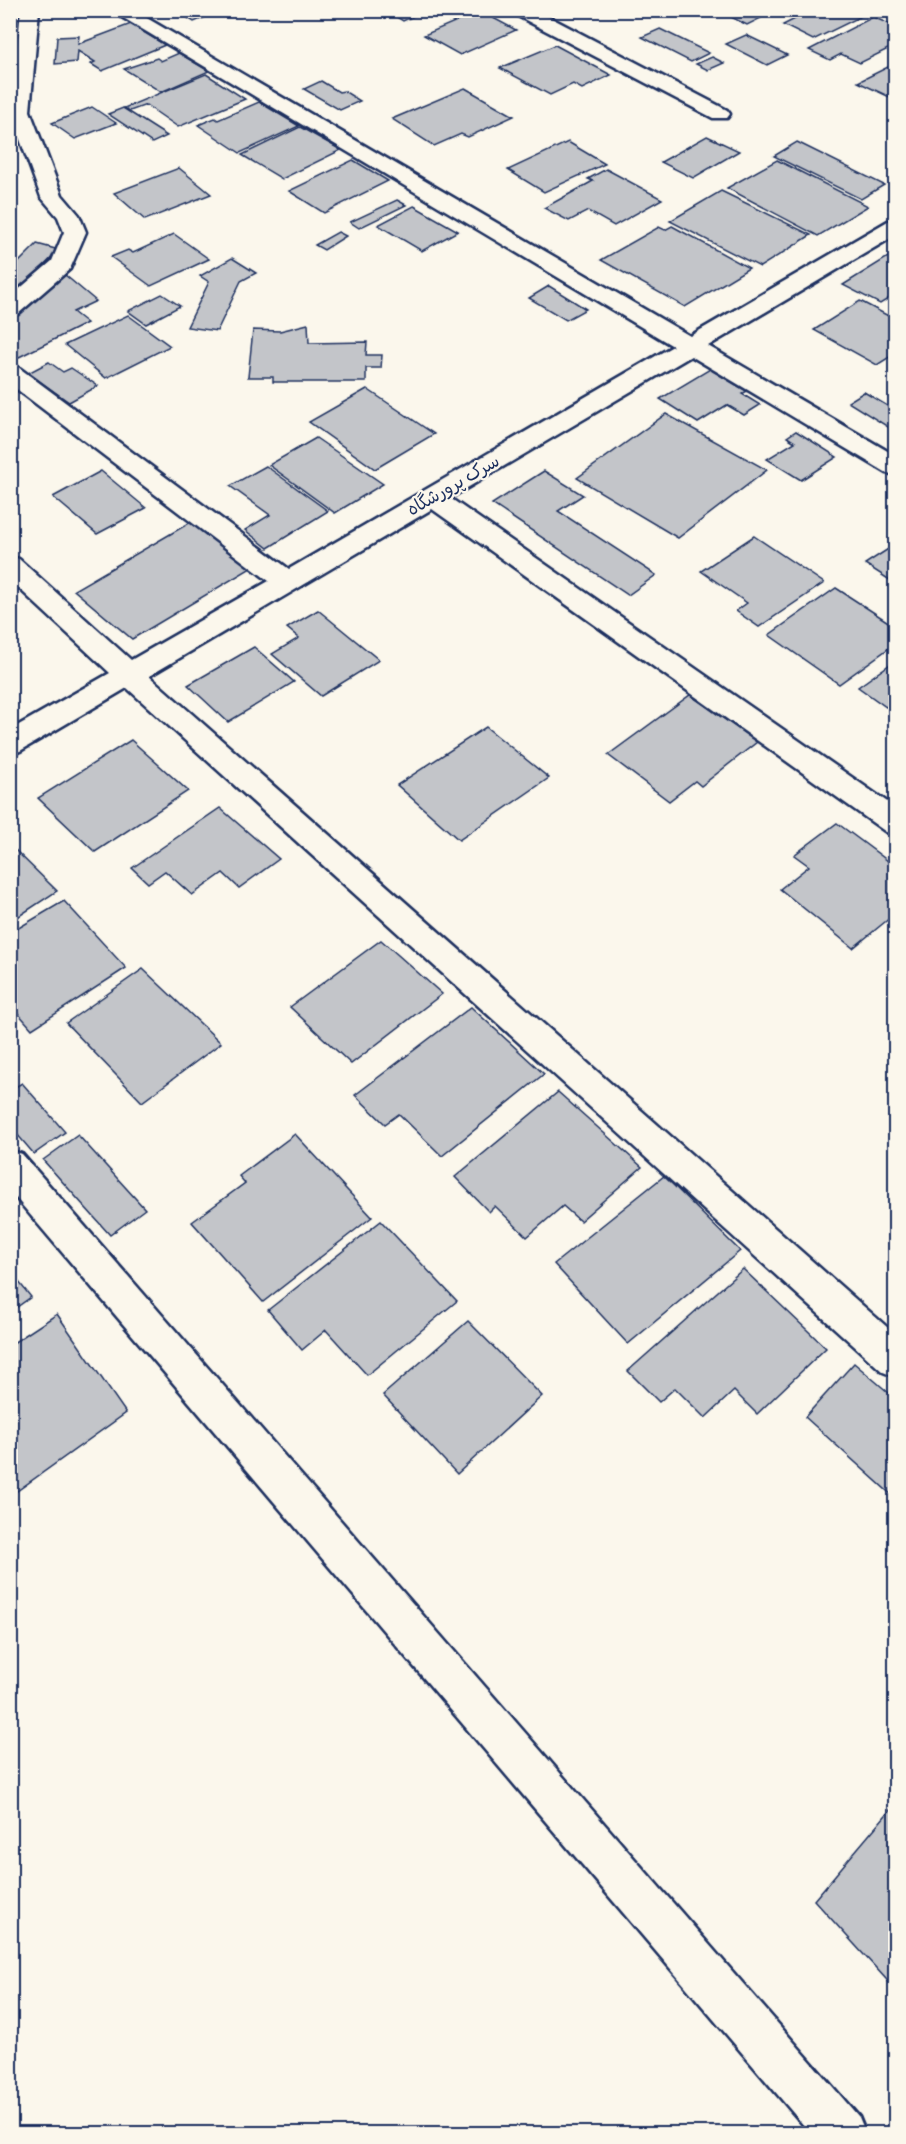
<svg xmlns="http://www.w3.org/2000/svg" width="906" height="2144" font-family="'Patrick Hand','Playpen Sans Arabic',sans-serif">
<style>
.building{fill:#c3c5c9;stroke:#1b2f5e;stroke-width:1.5}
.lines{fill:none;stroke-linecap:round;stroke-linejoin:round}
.street-casing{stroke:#1b2f5e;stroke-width:5}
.street{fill:#fbf7ec;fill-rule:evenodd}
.labels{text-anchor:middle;stroke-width:4.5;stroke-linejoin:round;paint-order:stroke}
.far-street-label{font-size:18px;fill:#1b2f5e;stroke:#fbf7ec}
</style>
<rect width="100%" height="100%" fill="#fbf7ec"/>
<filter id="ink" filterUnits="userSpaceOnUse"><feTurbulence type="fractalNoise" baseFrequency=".0167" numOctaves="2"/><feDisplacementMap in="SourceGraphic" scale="12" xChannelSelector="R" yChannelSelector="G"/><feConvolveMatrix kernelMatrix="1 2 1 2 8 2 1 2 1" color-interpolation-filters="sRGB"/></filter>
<g filter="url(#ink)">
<!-- building -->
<g class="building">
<path d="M175,10H212L216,13L194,22Z"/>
<path d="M385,10H427L403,21Z"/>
<path d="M717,10H777L747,25Z"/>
<path d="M813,10H867L870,12L813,40L783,25Z"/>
<path d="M480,11L516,30L460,55L424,35Z"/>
<path d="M873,17L896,27V45L860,63L841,54L830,60L809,50Z"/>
<path d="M131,24L165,45L102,71L91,64L95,62L78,51L77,62L55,64L57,37L79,36L78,44Z"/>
<path d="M660,29L709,53L691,62L642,37Z"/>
<path d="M746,35L787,55L767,65L726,44Z"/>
<path d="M555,45L611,75L582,89L573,84L550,95L500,68Z"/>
<path d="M179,53L209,71L161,92L124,69L157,58L161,61Z"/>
<path d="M712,57L724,63L708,70L696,64Z"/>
<path d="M896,63V100L858,82Z"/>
<path d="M206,74L245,99L178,127L146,105L130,111L124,108Z"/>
<path d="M321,81L339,92L344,91L360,101L340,110L304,89Z"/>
<path d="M465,88L514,116L468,137L461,134L434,146L392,119Z"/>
<path d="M259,102L299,126L240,153L198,125L215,118L218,120Z"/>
<path d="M92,107L116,123L75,139L52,123Z"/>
<path d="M123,108L167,136L152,143L108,114Z"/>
<path d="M300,127L341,150L282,179L242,155Z"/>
<path d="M707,136L739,151L693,178L661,162Z"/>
<path d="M568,142L605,164L544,192L508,170Z"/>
<path d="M797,142L884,185L861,199L774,156Z"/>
<path d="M10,149H15L11,182H10Z"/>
<path d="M353,160L388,181L324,213L289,191Z"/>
<path d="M777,160L868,206L818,236L727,188Z"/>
<path d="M179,168L211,194L145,220L114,193Z"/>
<path d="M606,169L662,199L614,226L588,211L569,221L544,208L593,181L588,179Z"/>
<path d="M721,191L811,235L760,267L670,221Z"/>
<path d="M397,200L406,205L359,228L350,222Z"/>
<path d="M414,206L458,231L422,251L378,225Z"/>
<path d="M672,226L749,268L685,307L601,260L659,227L665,230Z"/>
<path d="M338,232L346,236L324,250L315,245Z"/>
<path d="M174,234L209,259L151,286L111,257L128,250L133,253Z"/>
<path d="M37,244L59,250L15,296L10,295V271Z"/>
<path d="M896,252V294L880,304L843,285Z"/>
<path d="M232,258L256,273L241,281L217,331L187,327L209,282L200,276Z"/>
<path d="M65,275L96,301L73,312L87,323L15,359L10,355V322L31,297Z"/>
<path d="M549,286L586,309L566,320L529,298Z"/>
<path d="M162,294L180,306L146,324L128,311Z"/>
<path d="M860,301L896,320V353L877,365L814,330Z"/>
<path d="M128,315L170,346L106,378L65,345Z"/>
<path d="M308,324L309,343L367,342L366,355H382L381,368H366V382H273V377H248L253,330L280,331Z"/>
<path d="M49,362L63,372L71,368L98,386L69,402L28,373Z"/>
<path d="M710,369L747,391L742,394L760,405L744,415L727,405L698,423L660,399Z"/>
<path d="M367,389L434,434L375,469L309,422Z"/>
<path d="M864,392L896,411V432L848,402Z"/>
<path d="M666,414L767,470L678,538L577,478Z"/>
<path d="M796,431L837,457L801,480L767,459L795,442L787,437Z"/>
<path d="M316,438L383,484L335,513L269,465Z"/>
<path d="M266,466L328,511L268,548L245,530L270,515L230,486Z"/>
<path d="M101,471L146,508L97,534L53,497Z"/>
<path d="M544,471L583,495L558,511L656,575L628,595L492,504Z"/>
<path d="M191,522L251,568L132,639L74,590Z"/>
<path d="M754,536L824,583L759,627L736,611L747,603L701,571Z"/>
<path d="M896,544V584L865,564Z"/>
<path d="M836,588L896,627V643L839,684L769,635Z"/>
<path d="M318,610L379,660L321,696L272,654L299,638L287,628Z"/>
<path d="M254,647L294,682L228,722L188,685Z"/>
<path d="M896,660V700L886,707L858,687Z"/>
<path d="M690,695L757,742L701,786L695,781L669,801L608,755Z"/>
<path d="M486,727L549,778L459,840L397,785Z"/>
<path d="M131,740L188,791L95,852L38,798Z"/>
<path d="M220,808L279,859L239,888L223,873L192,895L165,871L148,883L132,868Z"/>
<path d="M837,823L896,867V913L853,948L780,889L809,866L794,855Z"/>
<path d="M10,845L57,891L10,922Z"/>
<path d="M64,901L126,968L32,1029L10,1004V933Z"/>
<path d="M381,940L442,994L351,1064L290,1007Z"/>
<path d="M143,969L221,1043L142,1102L66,1023Z"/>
<path d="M471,1007L544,1074L442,1156L399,1114L385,1124L355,1095Z"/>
<path d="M22,1083L65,1132L34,1154L10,1126V1090Z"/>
<path d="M558,1092L642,1167L580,1221L563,1206L527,1237L495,1206L489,1212L455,1177Z"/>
<path d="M295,1134L372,1217L263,1302L192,1222L245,1183L239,1176Z"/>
<path d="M78,1135L145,1209L110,1235L43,1160Z"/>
<path d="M664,1176L740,1251L628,1344L554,1264Z"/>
<path d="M381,1221L457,1301L367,1375L326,1330L302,1350L268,1310Z"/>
<path d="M743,1269L826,1348L757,1414L734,1391L705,1418L675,1388L659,1402L628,1371Z"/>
<path d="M10,1271L31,1297L10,1312Z"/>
<path d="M57,1314L126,1413L10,1496V1345Z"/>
<path d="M468,1321L542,1396L457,1474L383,1395Z"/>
<path d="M854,1363L896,1399L895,1498L805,1417Z"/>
<path d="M896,1803V1990L814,1900Z"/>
</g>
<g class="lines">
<defs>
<g id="street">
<path d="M21,10H39L30,111L62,195L79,215L86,232L70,269L18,314L10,316V297L52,261L64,232L58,217L41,197L10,112Z"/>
<path d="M110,10H133L690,336L888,221L896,220V235L708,346L896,456V475L887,473L691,356L450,498L896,808V835L886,832L432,509L149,676L896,1335V1377L883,1372L127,688L20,751L10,754V730L110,673L10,580V556L19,559L131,660L269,581L10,384V365L18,367L289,569L673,346Z"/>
<path d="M512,10H536L727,110L730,114L727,118H713L514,14Z"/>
<path d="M10,1150L22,1154L859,2117L866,2134H811L10,1191Z"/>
</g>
</defs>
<!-- street casing -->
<use href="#street" class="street-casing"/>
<!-- street -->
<use href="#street" class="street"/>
</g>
</g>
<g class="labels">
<!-- far-street labels -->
<g class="far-street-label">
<text transform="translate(453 485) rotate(-30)" y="6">سرک پرورشگاه</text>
</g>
</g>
<!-- margin -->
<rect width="906" height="2144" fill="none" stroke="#fbf7ec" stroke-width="36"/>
<rect x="18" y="18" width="870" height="2108" fill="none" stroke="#1b2f5e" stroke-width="2" filter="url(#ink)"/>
</svg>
